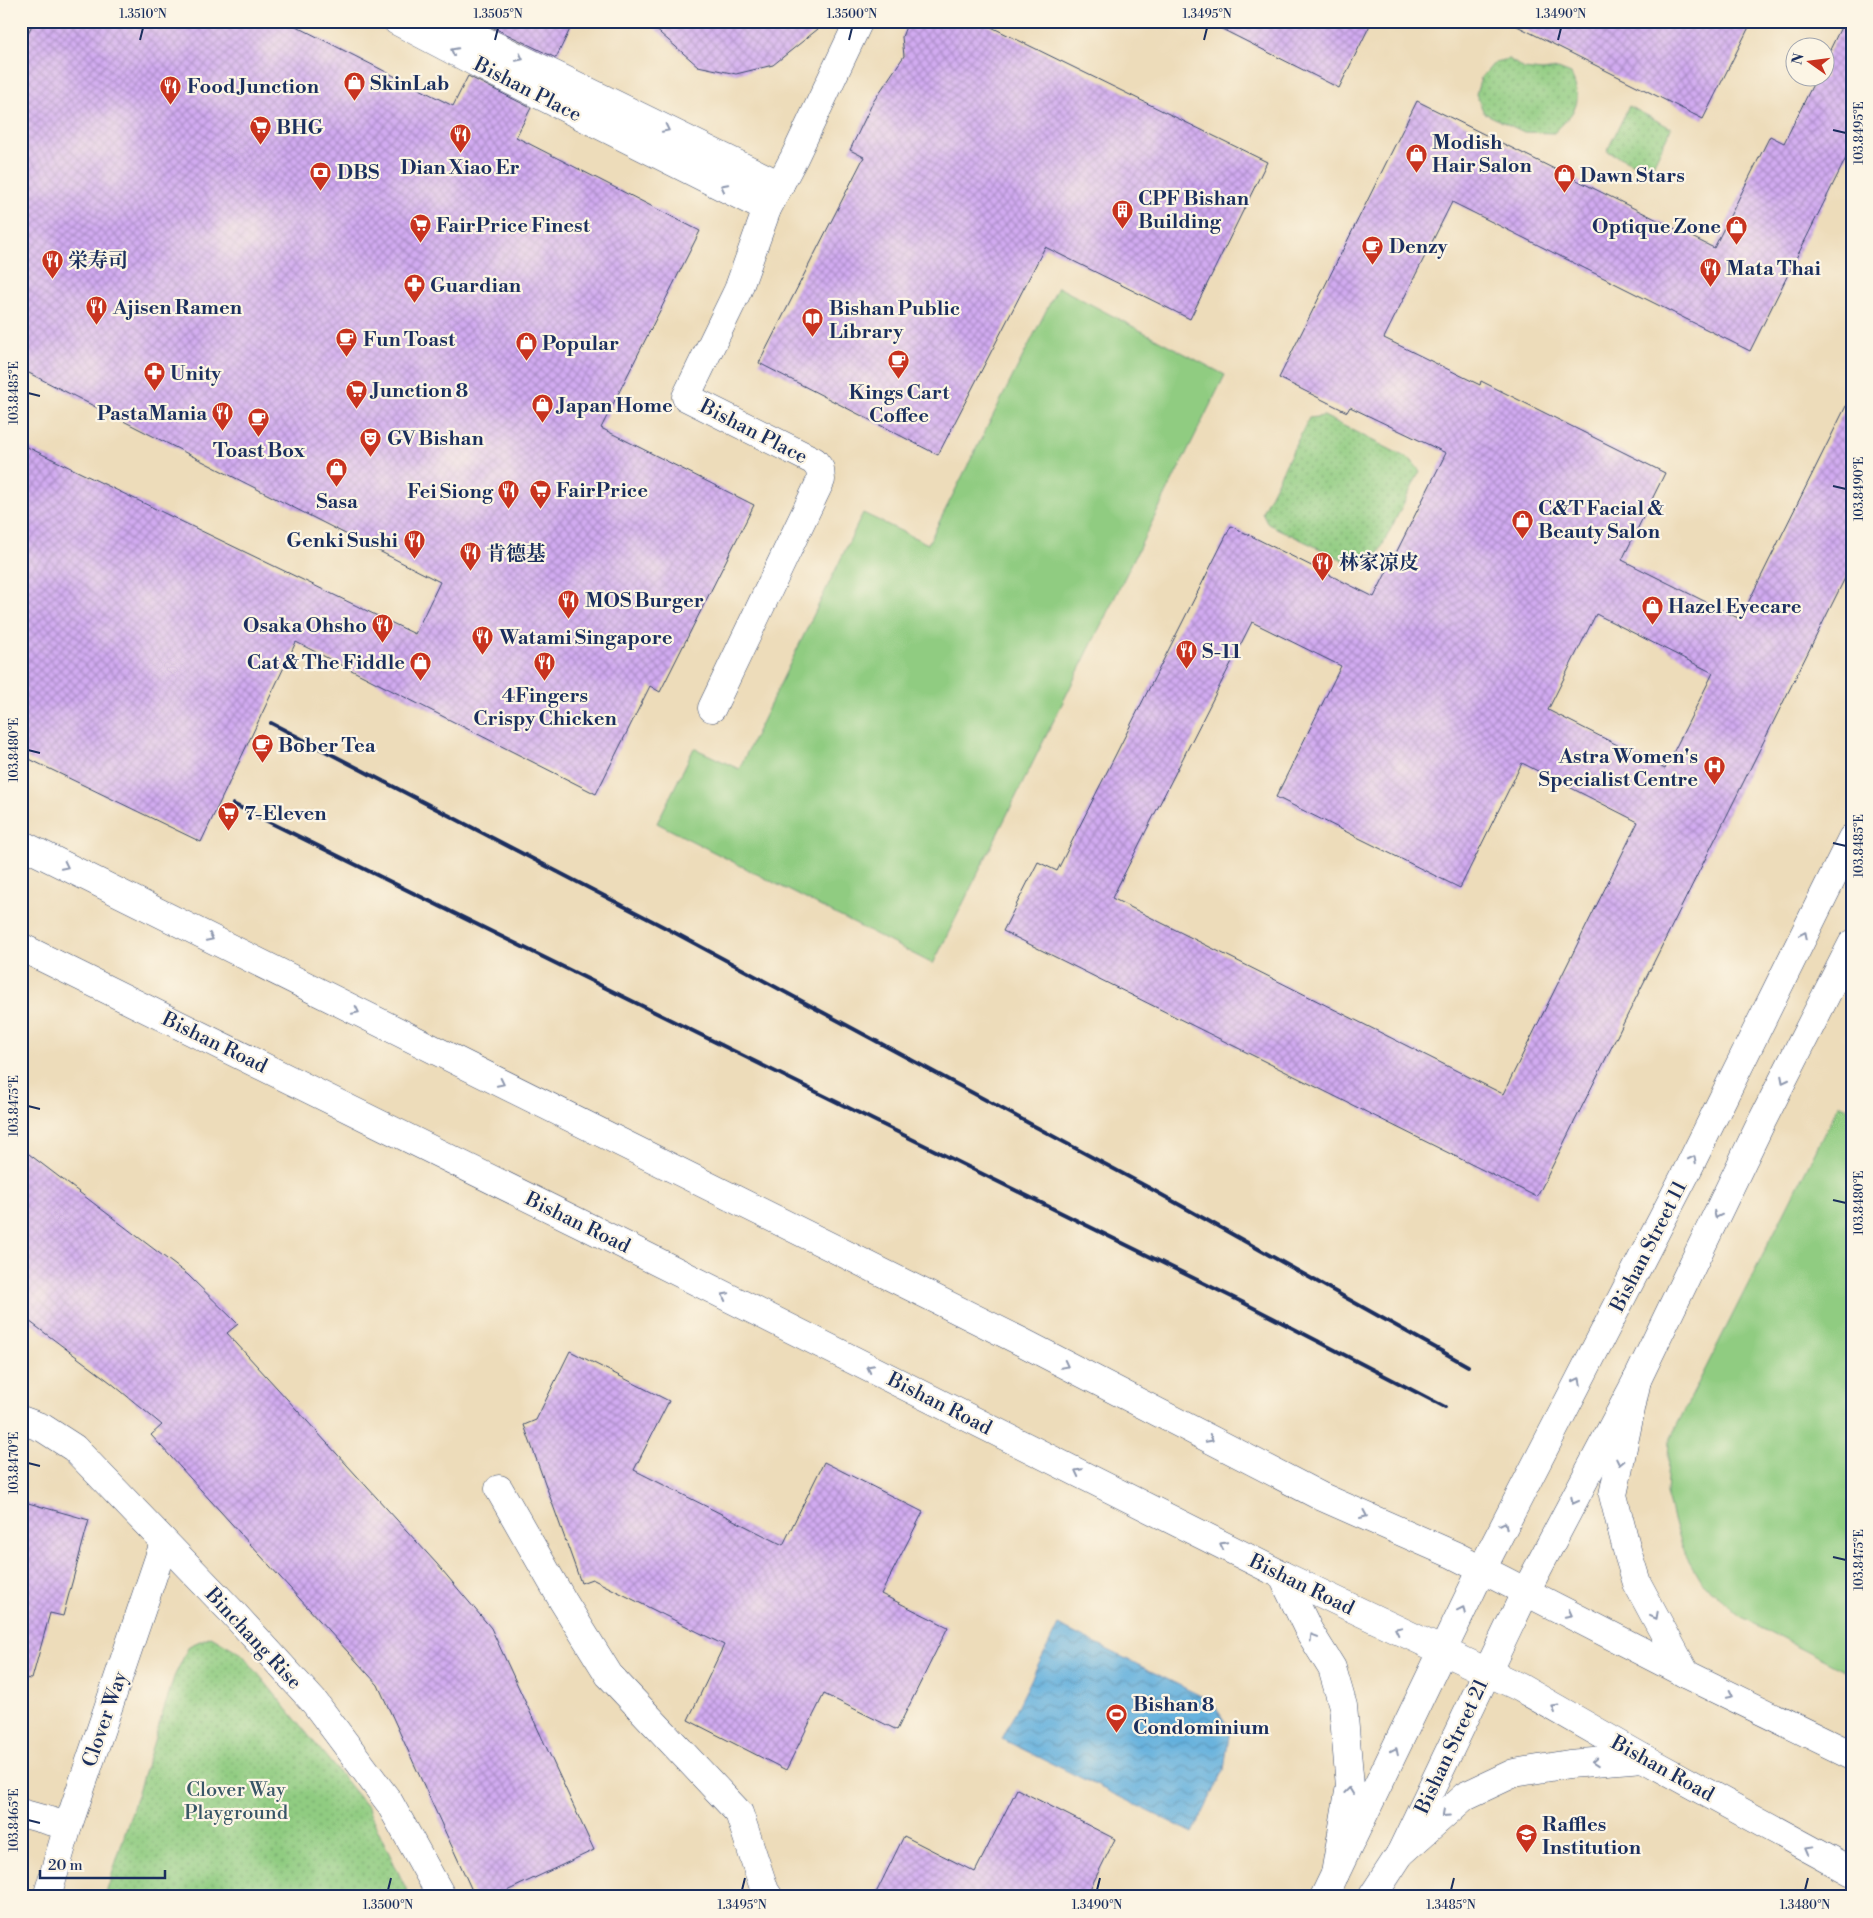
<svg xmlns="http://www.w3.org/2000/svg" width="1873" height="1918" font-family="'Libre Bodoni','Noto Serif SC',serif">
<style>
.grass{fill:#90cc81;stroke:#567e70}
.park{fill:url(#park-dots);stroke:#567e70}
.water{fill:url(#water-waves);stroke:#40709e}
.building{fill:url(#building-cross-hatch);fill-rule:evenodd}
.lines{fill:none;stroke-linecap:round;stroke-linejoin:round}
.minor-casing{stroke:#3a496c;stroke-width:29}
.major-casing{stroke:#3a496c;stroke-width:29}
.minor{stroke:#fff;stroke-width:28}
.major{stroke:#fff;stroke-width:28}
.rail{stroke:#1b2f5e;stroke-width:4}
.oneway{stroke:#8d97ae}
.ticks{fill:none;stroke:#1b2f5e;stroke-width:2}
.labels{text-anchor:middle;stroke-width:4.5;stroke-linejoin:round;paint-order:stroke}
.poi-label{font-size:20px;font-weight:bold;fill:#1b2f5e;stroke:#fcf5e5;text-anchor:start}
.street-label{font-size:20px;fill:#1b2f5e;stroke:#fcf5e5}
.park-label{font-size:20px;fill:#385667;stroke:#fcf5e5}
.neatline{fill:none;stroke:#1b2f5e;stroke-width:2}
.ticks-label{font-size:12px;text-anchor:middle;fill:#1b2f5e}
</style>
<defs>
<pattern id="park-dots" width="8" height="8" patternUnits="userSpaceOnUse" patternTransform="scale(1.25)"><rect width="8" height="8" fill="#90cc81"/><path d="M2 2h.1M6 6h.1" fill="none" stroke="#75a66d" stroke-width="1.8" stroke-linecap="round"/></pattern>
<pattern id="water-waves" width="16" height="10" patternUnits="userSpaceOnUse" patternTransform="scale(1.25)"><rect width="16" height="10" fill="#64b0dd"/><path d="M0 5q4-4 8 0t8 0" fill="none" stroke="#5290b6"/></pattern>
<pattern id="building-cross-hatch" width="8" height="8" patternUnits="userSpaceOnUse" patternTransform="scale(1.25)"><rect width="8" height="8" fill="#d2abf1"/><path d="M0 0l8 8M0 8l8-8" fill="none" stroke="#aa8cc6"/></pattern>
</defs>
<rect width="100%" height="100%" fill="#fcf5e5"/>
<filter id="ink" filterUnits="userSpaceOnUse"><feTurbulence type="fractalNoise" baseFrequency=".02" numOctaves="2"/><feDisplacementMap in="SourceGraphic" scale="10" xChannelSelector="R" yChannelSelector="G"/><feConvolveMatrix kernelMatrix="1 2 1 2 8 2 1 2 1" color-interpolation-filters="sRGB"/></filter>
<filter id="wash" filterUnits="userSpaceOnUse"><feTurbulence type="fractalNoise" baseFrequency=".0096" numOctaves="4" result="noise"/><feDisplacementMap in="SourceGraphic" scale="20" xChannelSelector="R" yChannelSelector="G"/><feGaussianBlur stdDeviation="1.12" result="paint"/><feColorMatrix in="noise" values="0 0 0 0 0 0 0 0 0 0 0 0 0 0 0 0 0 1.4 0 .05"/><feComposite in="paint" operator="in"/></filter>
<g filter="url(#wash)">
<rect width="100%" height="100%" fill="#eddcba"/>
<!-- grass -->
<g class="grass">
<path d="M1058,287L1225,375L933,964L657,823L694,748L739,769L863,513L928,544Z"/>
<path d="M1839,1104L1852,1111V1674L1740,1617L1701,1581L1681,1547L1666,1494L1669,1441Z"/>
</g>
<!-- park -->
<g class="park">
<path d="M1509,59L1524,69L1542,71L1558,69L1571,74C1584,105 1575,111 1554,133L1524,132L1484,113L1476,94L1481,78L1495,62Z"/>
<path d="M1629,106L1671,128L1650,172L1607,151Z"/>
<path d="M1324,416L1411,460L1420,471L1372,566H1356L1268,524L1262,512L1309,418Z"/>
<path d="M211,1636L242,1654L367,1807L410,1897H105L174,1677L189,1646Z"/>
</g>
<!-- water -->
<path class="water" d="M1058,1625L1211,1701L1230,1729L1224,1770L1193,1833L1002,1739Z"/>
<g id="blocks">
<!-- building -->
<g class="building">
<path d="M34,21H286L453,106L468,76L531,108L516,137L700,231L601,428L754,505L660,692L650,686L596,794L296,642L201,842L21,755V444L415,634L440,582L21,369V47Z"/>
<path d="M496,21H574L556,58L492,27Z"/>
<path d="M646,21H828L773,65L736,74L698,66Z"/>
<path d="M908,21H979L1267,162L1190,319L1045,247L938,455L759,363L864,157L850,150L873,102L904,56L902,37Z"/>
<path d="M1206,21H1372L1339,88Z"/>
<path d="M1507,21H1752L1703,119Z"/>
<path d="M1844,21H1852V146L1750,351L1452,202L1384,338L1480,385L1481,381L1665,473L1622,560L1740,619L1852,394V564L1537,1197L1003,931L1038,862L1057,871L1231,526L1374,597L1446,453L1350,407L1347,412L1279,378L1417,101L1714,248L1770,136L1784,143L1816,78H1826V58ZM1596,614L1713,673L1665,769L1548,710ZM1252,622L1341,666L1276,797L1460,888L1522,763L1638,822L1503,1094L1112,898Z"/>
<path d="M21,1148L188,1275L238,1324L227,1333L437,1564L491,1628L594,1850L494,1897H475L378,1685L151,1435L162,1425L110,1382L21,1315Z"/>
<path d="M570,1351L669,1401L634,1470L783,1545L824,1462L923,1512L881,1594L948,1627L897,1730L824,1694L786,1770L688,1720L724,1645L592,1579L581,1583L524,1425L536,1420Z"/>
<path d="M21,1501L89,1520L63,1616L50,1613L32,1679L21,1678Z"/>
<path d="M1017,1789L1115,1839L1086,1897H874L904,1836L975,1872Z"/>
</g>
</g>
</g>
<g filter="url(#ink)">
<use href="#blocks" fill-opacity="0" stroke="#3a496c" stroke-width="1"/>
<g class="lines">
<defs>
<g id="minor">
<path d="M397,21L494,72L767,209"/>
<path d="M444,21L780,185"/>
<path d="M712,708L821,480L820,469L814,461L686,397L738,290L767,209L794,158L859,21"/>
<path d="M21,1420L43,1428L74,1448L234,1614L315,1703L389,1802L442,1897"/>
<path d="M499,1489L563,1601L609,1675L739,1813L765,1891L769,1897"/>
<path d="M21,1813L68,1826"/>
<path d="M47,1897L68,1826L164,1543"/>
<path d="M1324,1897L1482,1569L1686,1173L1852,838"/>
<path d="M1372,1897L1400,1854L1526,1591L1637,1380L1761,1123L1852,944"/>
</g>
<g id="major">
<path d="M21,844L1022,1342L1320,1496L1454,1555L1686,1674L1852,1755"/>
<path d="M21,947L590,1228L1282,1575L1519,1687L1643,1758L1852,1872"/>
<path d="M1637,1380L1613,1495L1628,1554L1637,1583L1686,1674"/>
<path d="M1282,1575L1309,1631L1332,1668L1343,1706L1350,1786L1335,1874"/>
<path d="M1400,1854L1465,1796L1514,1773L1569,1764L1643,1758"/>
</g>
</defs>
<!-- minor casing -->
<use href="#minor" class="minor-casing"/>
<!-- major casing -->
<use href="#major" class="major-casing"/>
<!-- minor -->
<use href="#minor" class="minor"/>
<!-- major -->
<use href="#major" class="major"/>
<!-- rail -->
<g class="rail">
<path d="M271,723L666,928L1153,1190L1468,1366"/>
<path d="M233,804L1244,1303L1445,1407"/>
</g>
</g>
<!-- one-way arrows -->
<defs><path id="oneway-chevron" d="M-2-3.5L2.5 0L-2 3.5" fill="none" stroke-width="1.6" stroke-linecap="round" stroke-linejoin="round" transform="scale(1.25)"/></defs>
<g class="oneway">
<use href="#oneway-chevron" transform="translate(454 51) rotate(-152)"/>
<use href="#oneway-chevron" transform="translate(520 58) rotate(26)"/>
<use href="#oneway-chevron" transform="translate(666 129) rotate(26)"/>
<use href="#oneway-chevron" transform="translate(724 187) rotate(-153)"/>
<use href="#oneway-chevron" transform="translate(65 866) rotate(26)"/>
<use href="#oneway-chevron" transform="translate(1804 935) rotate(-64)"/>
<use href="#oneway-chevron" transform="translate(210 938) rotate(26)"/>
<use href="#oneway-chevron" transform="translate(356 1011) rotate(26)"/>
<use href="#oneway-chevron" transform="translate(1784 1080) rotate(117)"/>
<use href="#oneway-chevron" transform="translate(501 1083) rotate(26)"/>
<use href="#oneway-chevron" transform="translate(1693 1159) rotate(-63)"/>
<use href="#oneway-chevron" transform="translate(1717 1215) rotate(116)"/>
<use href="#oneway-chevron" transform="translate(725 1296) rotate(-153)"/>
<use href="#oneway-chevron" transform="translate(1065 1365) rotate(27)"/>
<use href="#oneway-chevron" transform="translate(870 1368) rotate(-153)"/>
<use href="#oneway-chevron" transform="translate(1578 1381) rotate(-63)"/>
<use href="#oneway-chevron" transform="translate(1210 1439) rotate(27)"/>
<use href="#oneway-chevron" transform="translate(1620 1462) rotate(102)"/>
<use href="#oneway-chevron" transform="translate(1078 1472) rotate(-153)"/>
<use href="#oneway-chevron" transform="translate(1574 1501) rotate(118)"/>
<use href="#oneway-chevron" transform="translate(1364 1515) rotate(24)"/>
<use href="#oneway-chevron" transform="translate(1504 1525) rotate(-63)"/>
<use href="#oneway-chevron" transform="translate(1223 1545) rotate(-153)"/>
<use href="#oneway-chevron" transform="translate(1462 1610) rotate(-64)"/>
<use href="#oneway-chevron" transform="translate(1569 1614) rotate(27)"/>
<use href="#oneway-chevron" transform="translate(1655 1616) rotate(62)"/>
<use href="#oneway-chevron" transform="translate(1398 1630) rotate(-154)"/>
<use href="#oneway-chevron" transform="translate(1313 1637) rotate(-121)"/>
<use href="#oneway-chevron" transform="translate(1730 1695) rotate(26)"/>
<use href="#oneway-chevron" transform="translate(1555 1708) rotate(-150)"/>
<use href="#oneway-chevron" transform="translate(1395 1751) rotate(-64)"/>
<use href="#oneway-chevron" transform="translate(1595 1762) rotate(176)"/>
<use href="#oneway-chevron" transform="translate(1349 1791) rotate(-83)"/>
<use href="#oneway-chevron" transform="translate(1445 1814) rotate(138)"/>
<use href="#oneway-chevron" transform="translate(1809 1849) rotate(-151)"/>
</g>
</g>
<!-- ticks -->
<path class="ticks" d="M140,40L143,28M495,40L498,28M849,40L852,28M1204,40L1207,28M1558,40L1561,28M1833,130L1846,133M28,393L40,396M1833,486L1846,489M28,750L40,753M1833,843L1846,846M28,1106L40,1109M1833,1200L1846,1203M28,1463L40,1466M1833,1557L1846,1560M28,1820L40,1823M388,1890L391,1878M742,1890L745,1878M1097,1890L1100,1878M1451,1890L1454,1878M1805,1890L1808,1878"/>
<!-- icons -->
<defs>
<symbol id="shop-pin" viewBox="-11 -11 22 30"><path d="M0 17L-7.5 6A9.5 9.5 0 1 1 7.5 6Z" fill="#c8321e" stroke="#fcf5e5"/><path d="M-5-2.5h2.3a2.7 3.5 0 0 1 5.4 0H5L5.5 6h-11ZM-1.5-2.5h3a1.5 2.3 0 0 0-3 0Z" fill="#fff"/></symbol>
<symbol id="restaurant-pin" viewBox="-11 -11 22 30"><path d="M0 17L-7.5 6A9.5 9.5 0 1 1 7.5 6Z" fill="#c8321e" stroke="#fcf5e5"/><path d="M-5-6h1v4h1v-4h1v4h1v-4h1v5L-1.5 .5V6h-2V.5L-5-1ZM5-6V6H3V1.5H1.5Q1.5-4 5-6Z" fill="#fff"/></symbol>
<symbol id="supermarket-pin" viewBox="-11 -11 22 30"><path d="M0 17L-7.5 6A9.5 9.5 0 1 1 7.5 6Z" fill="#c8321e" stroke="#fcf5e5"/><path d="M-6-5.5h2.5l.6 2H6L4.5 2H-2.5L-4.4-4H-6ZM-1.5 3.2a1.3 1.3 0 1 0 .1 0ZM3 3.2a1.3 1.3 0 1 0 .1 0Z" fill="#fff"/></symbol>
<symbol id="bank-pin" viewBox="-11 -11 22 30"><path d="M0 17L-7.5 6A9.5 9.5 0 1 1 7.5 6Z" fill="#c8321e" stroke="#fcf5e5"/><path d="M-6-4H6V4H-6ZM0-2.3a2.3 2.3 0 1 0 0 4.6a2.3 2.3 0 1 0 0-4.6Z" fill="#fff"/></symbol>
<symbol id="building-pin" viewBox="-11 -11 22 30"><path d="M0 17L-7.5 6A9.5 9.5 0 1 1 7.5 6Z" fill="#c8321e" stroke="#fcf5e5"/><path d="M-4-6H4V6H1V3H-1V6H-4ZM-2.5-4.3h1.7v1.8h-1.7ZM.8-4.3h1.7v1.8H.8ZM-2.5-1h1.7V.8h-1.7ZM.8-1h1.7V.8H.8Z" fill="#fff"/></symbol>
<symbol id="cafe-pin" viewBox="-11 -11 22 30"><path d="M0 17L-7.5 6A9.5 9.5 0 1 1 7.5 6Z" fill="#c8321e" stroke="#fcf5e5"/><path d="M-5.5-4.5H6V0H3Q3 3.5 0 3.5H-2.5Q-5.5 3.5-5.5 0ZM3-3.2v2h1.7v-2ZM-6 4.5H4V6H-6Z" fill="#fff"/></symbol>
<symbol id="pharmacy-pin" viewBox="-11 -11 22 30"><path d="M0 17L-7.5 6A9.5 9.5 0 1 1 7.5 6Z" fill="#c8321e" stroke="#fcf5e5"/><path d="M-2-6h4v4h4v4h-4v4h-4v-4h-4v-4h4Z" fill="#fff"/></symbol>
<symbol id="library-pin" viewBox="-11 -11 22 30"><path d="M0 17L-7.5 6A9.5 9.5 0 1 1 7.5 6Z" fill="#c8321e" stroke="#fcf5e5"/><path d="M-6-4Q-3-5.5-.7-3.5V5Q-3 3-6 4ZM6-4Q3-5.5 .7-3.5V5Q3 3 6 4Z" fill="#fff"/></symbol>
<symbol id="theatre-pin" viewBox="-11 -11 22 30"><path d="M0 17L-7.5 6A9.5 9.5 0 1 1 7.5 6Z" fill="#c8321e" stroke="#fcf5e5"/><path d="M-5-5.5Q0-4 5-5.5V0Q5 5 0 6Q-5 5-5 0ZM-3.3-2.5H-1v1.5H-3.3ZM1-2.5H3.3v1.5H1ZM-2.8 1Q0 5.5 2.8 1Z" fill="#fff"/></symbol>
<symbol id="hospital-pin" viewBox="-11 -11 22 30"><path d="M0 17L-7.5 6A9.5 9.5 0 1 1 7.5 6Z" fill="#c8321e" stroke="#fcf5e5"/><path d="M-5-5h3v3.5h4V-5h3V5h-3V1.5h-4V5h-3Z" fill="#fff"/></symbol>
<symbol id="stadium-pin" viewBox="-11 -11 22 30"><path d="M0 17L-7.5 6A9.5 9.5 0 1 1 7.5 6Z" fill="#c8321e" stroke="#fcf5e5"/><path d="M0-5a6.5 5 0 1 0 0 10a6.5 5 0 1 0 0-10ZM-3.5-1.8h7v3.6h-7Z" fill="#fff"/></symbol>
<symbol id="university-pin" viewBox="-11 -11 22 30"><path d="M0 17L-7.5 6A9.5 9.5 0 1 1 7.5 6Z" fill="#c8321e" stroke="#fcf5e5"/><path d="M0-5L7-2L0 1L-7-2ZM-4 1L0 2.5L4 1V4Q0 6-4 4Z" fill="#fff"/></symbol>
</defs>
<g fill-rule="evenodd">
<use href="#shop-pin" x="342" y="70" width="25" height="34"/>
<use href="#restaurant-pin" x="158" y="74" width="25" height="34"/>
<use href="#supermarket-pin" x="248" y="114" width="25" height="34"/>
<use href="#restaurant-pin" x="448" y="122" width="25" height="34"/>
<use href="#shop-pin" x="1404" y="142" width="25" height="34"/>
<use href="#bank-pin" x="308" y="160" width="25" height="34"/>
<use href="#shop-pin" x="1552" y="162" width="25" height="34"/>
<use href="#building-pin" x="1110" y="198" width="25" height="34"/>
<use href="#supermarket-pin" x="408" y="212" width="25" height="34"/>
<use href="#shop-pin" x="1724" y="214" width="25" height="34"/>
<use href="#cafe-pin" x="1360" y="234" width="25" height="34"/>
<use href="#restaurant-pin" x="40" y="248" width="25" height="34"/>
<use href="#restaurant-pin" x="1698" y="256" width="25" height="34"/>
<use href="#pharmacy-pin" x="402" y="272" width="25" height="34"/>
<use href="#restaurant-pin" x="84" y="294" width="25" height="34"/>
<use href="#library-pin" x="800" y="306" width="25" height="34"/>
<use href="#cafe-pin" x="334" y="326" width="25" height="34"/>
<use href="#shop-pin" x="514" y="330" width="25" height="34"/>
<use href="#cafe-pin" x="886" y="348" width="25" height="34"/>
<use href="#pharmacy-pin" x="142" y="360" width="25" height="34"/>
<use href="#supermarket-pin" x="344" y="378" width="25" height="34"/>
<use href="#shop-pin" x="530" y="392" width="25" height="34"/>
<use href="#restaurant-pin" x="210" y="400" width="25" height="34"/>
<use href="#cafe-pin" x="246" y="406" width="25" height="34"/>
<use href="#theatre-pin" x="358" y="426" width="25" height="34"/>
<use href="#shop-pin" x="324" y="456" width="25" height="34"/>
<use href="#supermarket-pin" x="528" y="478" width="25" height="34"/>
<use href="#restaurant-pin" x="496" y="478" width="25" height="34"/>
<use href="#shop-pin" x="1510" y="508" width="25" height="34"/>
<use href="#restaurant-pin" x="402" y="528" width="25" height="34"/>
<use href="#restaurant-pin" x="458" y="540" width="25" height="34"/>
<use href="#restaurant-pin" x="1310" y="550" width="25" height="34"/>
<use href="#restaurant-pin" x="556" y="588" width="25" height="34"/>
<use href="#shop-pin" x="1640" y="594" width="25" height="34"/>
<use href="#restaurant-pin" x="370" y="612" width="25" height="34"/>
<use href="#restaurant-pin" x="470" y="624" width="25" height="34"/>
<use href="#restaurant-pin" x="1174" y="638" width="25" height="34"/>
<use href="#shop-pin" x="408" y="650" width="25" height="34"/>
<use href="#restaurant-pin" x="532" y="650" width="25" height="34"/>
<use href="#cafe-pin" x="250" y="732" width="25" height="34"/>
<use href="#hospital-pin" x="1702" y="754" width="25" height="34"/>
<use href="#supermarket-pin" x="216" y="800" width="25" height="34"/>
<use href="#stadium-pin" x="1104" y="1702" width="25" height="34"/>
<use href="#university-pin" x="1514" y="1822" width="25" height="34"/>
</g>
<g class="labels">
<!-- poi labels -->
<g class="poi-label">
<text x="370" y="90">SkinLab</text>
<text x="187" y="93">Food Junction</text>
<text x="276" y="134">BHG</text>
<text x="1432" y="149">Modish<tspan x="1432" dy="23">Hair Salon</tspan></text>
<text x="460" y="174" text-anchor="middle">Dian Xiao Er</text>
<text x="337" y="179">DBS</text>
<text x="1580" y="182">Dawn Stars</text>
<text x="1138" y="205">CPF Bishan<tspan x="1138" dy="23">Building</tspan></text>
<text x="436" y="232">FairPrice Finest</text>
<text x="1721" y="233" text-anchor="end">Optique Zone</text>
<text x="1389" y="253">Denzy</text>
<text x="68" y="267">栄寿司</text>
<text x="1726" y="275">Mata Thai</text>
<text x="430" y="292">Guardian</text>
<text x="113" y="314">Ajisen Ramen</text>
<text x="829" y="315">Bishan Public<tspan x="829" dy="23">Library</tspan></text>
<text x="363" y="346">Fun Toast</text>
<text x="542" y="350">Popular</text>
<text x="170" y="380">Unity</text>
<text x="372" y="397">Junction 8</text>
<text x="899" y="399" text-anchor="middle">Kings Cart<tspan x="899" dy="23">Coffee</tspan></text>
<text x="558" y="412">Japan Home</text>
<text x="207" y="420" text-anchor="end">PastaMania</text>
<text x="387" y="445">GV Bishan</text>
<text x="259" y="457" text-anchor="middle">Toast Box</text>
<text x="556" y="497">FairPrice</text>
<text x="493" y="498" text-anchor="end">Fei Siong</text>
<text x="337" y="508" text-anchor="middle">Sasa</text>
<text x="1538" y="515">C&amp;T Facial &amp;<tspan x="1538" dy="23">Beauty Salon</tspan></text>
<text x="398" y="547" text-anchor="end">Genki Sushi</text>
<text x="486" y="560">肯德基</text>
<text x="1339" y="569">林家凉皮</text>
<text x="585" y="607">MOS Burger</text>
<text x="1668" y="613">Hazel Eyecare</text>
<text x="367" y="632" text-anchor="end">Osaka Ohsho</text>
<text x="499" y="644">Watami Singapore</text>
<text x="1202" y="658">S-11</text>
<text x="405" y="669" text-anchor="end">Cat &amp; The Fiddle</text>
<text x="545" y="702" text-anchor="middle">4Fingers<tspan x="545" dy="23">Crispy Chicken</tspan></text>
<text x="278" y="752">Bober Tea</text>
<text x="1698" y="763" text-anchor="end">Astra Women's<tspan x="1698" dy="23">Specialist Centre</tspan></text>
<text x="244" y="820">7-Eleven</text>
<text x="1133" y="1711">Bishan 8<tspan x="1133" dy="23">Condominium</tspan></text>
<text x="1542" y="1831">Raffles<tspan x="1542" dy="23">Institution</tspan></text>
</g>
<!-- street labels -->
<g class="street-label">
<text transform="translate(528 89) rotate(27)" y="7">Bishan Place</text>
<text transform="translate(754 431) rotate(27)" y="7">Bishan Place</text>
<text transform="translate(215 1042) rotate(26)" y="7">Bishan Road</text>
<text transform="translate(578 1222) rotate(26)" y="7">Bishan Road</text>
<text transform="translate(1648 1246) rotate(-63)" y="7">Bishan Street 11</text>
<text transform="translate(940 1403) rotate(27)" y="7">Bishan Road</text>
<text transform="translate(1302 1584) rotate(26)" y="7">Bishan Road</text>
<text transform="translate(254 1638) rotate(47)" y="7">Binchang Rise</text>
<text transform="translate(104 1719) rotate(-71)" y="7">Clover Way</text>
<text transform="translate(1451 1746) rotate(-65)" y="7">Bishan Street 21</text>
<text transform="translate(1663 1768) rotate(29)" y="7">Bishan Road</text>
</g>
<!-- park labels -->
<g class="park-label">
<text x="236" y="1796">Clover Way<tspan x="236" dy="23">Playground</tspan></text>
</g>
</g>
<!-- margin -->
<rect width="1873" height="1918" fill="none" stroke="#fcf5e5" stroke-width="55"/>
<!-- north arrow -->
<g transform="translate(1810 62) rotate(284)"><circle r="24" fill="#fcf5e5" stroke="#a2a6af"/>
<path d="M0-4L9 19L0 12L-9 19Z" fill="#c8321e"/>
<text y="-8" font-size="14" font-weight="bold" text-anchor="middle" fill="#1b2f5e">N</text>
</g>
<!-- scale -->
<path d="M40 1870v8h125v-8" fill="none" stroke="#1b2f5e" stroke-width="2.5"/>
<text x="48" y="1870" font-size="15" fill="#1b2f5e" stroke="#fcf5e5" stroke-width="4" paint-order="stroke">20 m</text>
<rect x="28" y="28" width="1818" height="1862" class="neatline"/>
<g class="ticks-label">
<text x="143" y="18">1.3510°N</text>
<text x="498" y="18">1.3505°N</text>
<text x="852" y="18">1.3500°N</text>
<text x="1207" y="18">1.3495°N</text>
<text x="1561" y="18">1.3490°N</text>
<text transform="translate(1859 133) rotate(-90)" y="4">103.8495°E</text>
<text transform="translate(14 393) rotate(-90)" y="4">103.8485°E</text>
<text transform="translate(1859 489) rotate(-90)" y="4">103.8490°E</text>
<text transform="translate(14 750) rotate(-90)" y="4">103.8480°E</text>
<text transform="translate(1859 846) rotate(-90)" y="4">103.8485°E</text>
<text transform="translate(14 1106) rotate(-90)" y="4">103.8475°E</text>
<text transform="translate(1859 1203) rotate(-90)" y="4">103.8480°E</text>
<text transform="translate(14 1463) rotate(-90)" y="4">103.8470°E</text>
<text transform="translate(1859 1560) rotate(-90)" y="4">103.8475°E</text>
<text transform="translate(14 1820) rotate(-90)" y="4">103.8465°E</text>
<text x="388" y="1909">1.3500°N</text>
<text x="742" y="1909">1.3495°N</text>
<text x="1097" y="1909">1.3490°N</text>
<text x="1451" y="1909">1.3485°N</text>
<text x="1805" y="1909">1.3480°N</text>
</g>
</svg>
